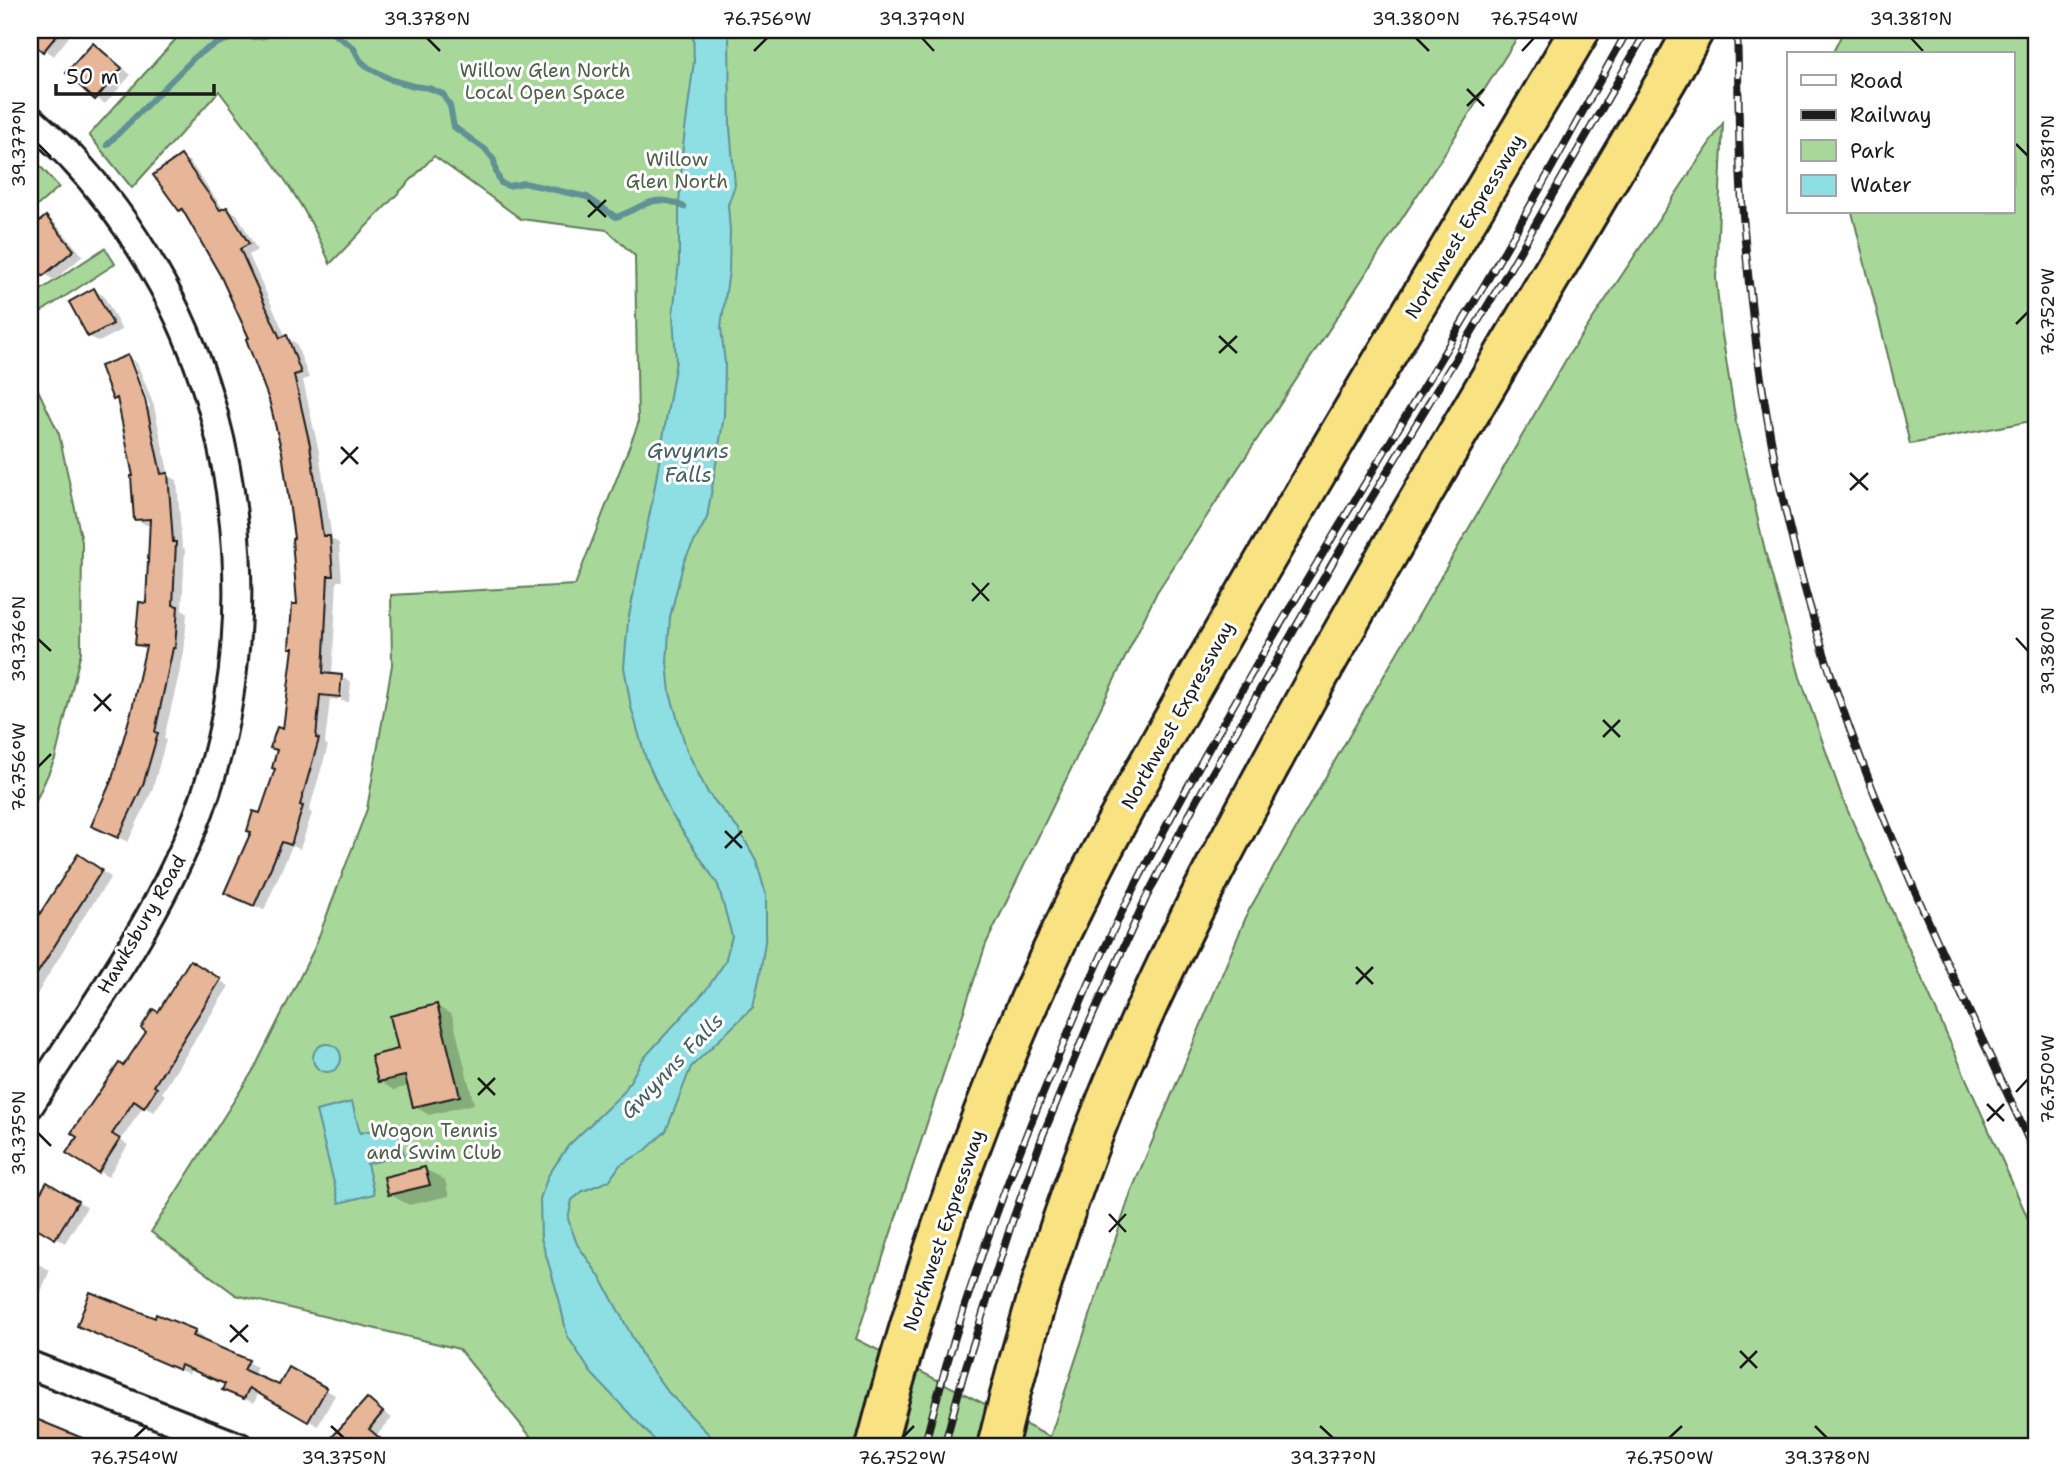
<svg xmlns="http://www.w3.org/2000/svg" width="2067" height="1477" font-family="'Shantell Sans',sans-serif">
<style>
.green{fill:#a7d899;stroke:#627a5a;stroke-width:2}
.water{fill:#8ddfe4;stroke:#609194;stroke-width:2}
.shadow{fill:#0003;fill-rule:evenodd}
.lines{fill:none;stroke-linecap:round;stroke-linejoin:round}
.stream{stroke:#609194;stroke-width:6}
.building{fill:#e7b698;stroke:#1c1c1c;stroke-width:2}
.minor-casing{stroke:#1c1c1c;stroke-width:32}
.highway-casing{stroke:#1c1c1c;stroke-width:44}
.minor{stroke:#fff;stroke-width:26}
.highway{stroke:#f8e281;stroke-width:38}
.rail-casing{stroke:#1c1c1c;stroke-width:8}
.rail{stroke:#fff;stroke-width:5;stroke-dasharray:16;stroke-linecap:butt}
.ticks{fill:none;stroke:#1c1c1c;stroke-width:2.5}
.labels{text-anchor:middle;stroke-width:6;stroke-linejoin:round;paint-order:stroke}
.park-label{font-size:19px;fill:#4d5e48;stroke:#fff}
.street-label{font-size:19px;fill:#1c1c1c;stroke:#fff}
.water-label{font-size:21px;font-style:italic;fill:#446062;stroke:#fff}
.neatline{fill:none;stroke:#1c1c1c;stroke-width:2.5}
.ticks-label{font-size:18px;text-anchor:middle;fill:#1c1c1c}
</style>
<rect width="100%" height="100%" fill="#fff"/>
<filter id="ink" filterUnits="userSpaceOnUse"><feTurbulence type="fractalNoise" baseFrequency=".0143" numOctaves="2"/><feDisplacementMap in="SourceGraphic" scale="14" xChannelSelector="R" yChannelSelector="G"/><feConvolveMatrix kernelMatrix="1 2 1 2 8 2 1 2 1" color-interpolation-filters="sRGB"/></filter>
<g filter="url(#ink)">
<!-- green -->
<g class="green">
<path d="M164,30H1522L1439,162L1157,592L986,944L856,1339L1050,1437L1131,1192L1249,910L1568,356L1723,123L1716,278L1721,328L1736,423L1765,551L1800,677L1843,800L2037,1239V1447H539L459,1349L236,1295L151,1232L254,1069L314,949L367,809L392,665L391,595L575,585L638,424L635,256L607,230L521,219L434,156L330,264C306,200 260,146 219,91L132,188L89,135L175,40Z"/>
<path d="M1844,30H2037V420L1910,444L1852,212H2013V54H1832Z"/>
<path d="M30,155L59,187L30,212Z"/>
<path d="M105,248L115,264L30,319V297Z"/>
<path d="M30,373L59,434L82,542L81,652L55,759L30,814Z"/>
</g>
<!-- water -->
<g class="water">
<path d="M693,30H729L730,128L735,185L728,205L730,231L729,271L721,327L725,364L724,416L707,518L684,561L670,617L667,662L670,693L687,751L708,793L739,830L756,860L766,895V935L760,975L753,1007L691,1067L666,1131L645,1151L620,1165L609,1181L583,1191L572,1200L568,1219L577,1244L602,1280L645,1361L668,1392L721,1447H661L591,1373L567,1335L559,1299L541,1238L540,1199L548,1176L568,1146L624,1092L642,1060L706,990L725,962L732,936L718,885L670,812L646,759L631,707L624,667L628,621L653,497L676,361L673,314L679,263V205L683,146L694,61Z"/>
<circle cx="327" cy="1058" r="14"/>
<path d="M352,1102L360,1133L397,1124L404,1155L367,1164L374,1194L339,1203L316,1111Z"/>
</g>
<!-- shadow -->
<g class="shadow">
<path d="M30,30H74L54,56L30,39Z"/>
<path d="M94,45L103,50L131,75L105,104L96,98Z"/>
<path d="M181,157L190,162L224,210L227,209L237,214L257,250L249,255L286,337L296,343L309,378L303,380L319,452L332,539L339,543L342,581H337L332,676L342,677L351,682L349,702L341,701L344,678H340L338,700L330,699L325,743L328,746L309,811L312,813L300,849L292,846L264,910L235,897L277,769L284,731L294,649L291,647L299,606L296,540L282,452L271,400L251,339L222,275L187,214L180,210Z"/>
<path d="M46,218L55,223L83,256L54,280L44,274L30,257V231Z"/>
<path d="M94,290L104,296L122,330L99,342L89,336Z"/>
<path d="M128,357L137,363L154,406L169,476L177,480L182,547L185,549L182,610L187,613L184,653L164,738L166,740L152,791L128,842L103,830L147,650L137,644L148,605L151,525H146L136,519L135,477L120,401L115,398ZM129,362H133L150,407L147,408Z"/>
<path d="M79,856L111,877L79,924L30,1006V932Z"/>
<path d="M190,962L229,986L162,1093L166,1095L154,1112L143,1107L121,1140L128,1145L108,1177L69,1153Z"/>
<path d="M437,1006L452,1015L474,1104L429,1115L414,1106L409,1086L394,1090L379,1081L400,1051Z"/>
<path d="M425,1169L445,1180L449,1196L409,1205L389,1194Z"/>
<path d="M47,1184L87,1207L65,1243L30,1222V1213Z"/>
<path d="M30,1260L50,1270L34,1308L30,1306Z"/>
<path d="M155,1320L195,1332L204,1337L202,1341L257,1367L253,1376L280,1388L290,1369L335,1395L318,1426L259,1392L254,1403L234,1395L226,1385L191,1369L189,1374L88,1331Z"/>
<path d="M367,1400L392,1418L377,1435L391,1447H336L330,1442Z"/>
</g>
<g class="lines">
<!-- stream -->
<g class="stream">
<path d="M328,30L353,47L360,60L369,68L392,80L413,86L429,88L443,94L450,106L454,127L486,150L494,160L496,172L501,183L508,186L524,183L587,197L616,217C642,208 655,191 684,207"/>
<path d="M107,145L196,56C207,48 220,41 233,38C252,34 259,42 277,30"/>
</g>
</g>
<!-- building -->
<g class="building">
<path d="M30,30H61L43,52L30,41Z"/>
<path d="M93,43L122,68L95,100L66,73Z"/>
<path d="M181,155L220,210L227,207L249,244L240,249L280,338L287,335L301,373L294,375L310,445L323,536H330L333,576H328L323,673L342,675L340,697L320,695L316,738L319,739L300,805L303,806L291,845L282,842L254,906L224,893L251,832L247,831L253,811L260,813L275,769L272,768L277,750L270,748L277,727L283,729L293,648H289L292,604H297L292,539L294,538L282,452L269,400L246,339L249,338L220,275L182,209L179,211L153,175Z"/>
<path d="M46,216L74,250L43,276L30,260V229Z"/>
<path d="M94,288L113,324L88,337L69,302Z"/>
<path d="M128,355L145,399L161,474L168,473L173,542H176L173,605L178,606L175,648H173L155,732L158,733L143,785L118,838L91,826L112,779L132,709L146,646L135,645L139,602L146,603L150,519L134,520L131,476H133L117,398L113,400L100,366Z"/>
<path d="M78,854L102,870L30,985V929Z"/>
<path d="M190,960L221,979L154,1086L157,1088L144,1108L134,1101L112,1134L120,1139L98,1173L66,1153L77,1137L71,1133L119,1063L123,1066L146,1032L141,1028L153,1009L158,1012Z"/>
<path d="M437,1004L460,1096L413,1107L405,1076L378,1082L371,1056L398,1049L390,1016Z"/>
<path d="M425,1167L430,1185L388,1195L384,1177Z"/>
<path d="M47,1182L78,1201L55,1239L30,1224V1210Z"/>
<path d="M90,1292L155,1318L156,1314L196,1330L193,1336L249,1360L244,1370L279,1385L289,1367L327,1388L308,1422L249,1388L244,1399L222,1390L225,1384L181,1365L179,1370L77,1326Z"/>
<path d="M367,1398L383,1412L369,1429L390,1447H323Z"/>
<path d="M36,1419L104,1447H30V1433Z"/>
</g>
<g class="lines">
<defs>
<g id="minor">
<path d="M30,119C43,131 57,143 70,156C106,194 138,240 163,286C250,446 262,662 192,830C151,929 87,1016 30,1105"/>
<path d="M30,1365L240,1447"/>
</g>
<g id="highway">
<path d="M876,1447C915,1296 966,1146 1029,1002C1090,863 1166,731 1242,600C1352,409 1468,220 1580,30"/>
<path d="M997,1447C1030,1310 1073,1175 1130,1045C1182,925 1245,810 1308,695C1424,486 1548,282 1669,76L1694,30"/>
</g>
</defs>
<!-- minor casing -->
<use href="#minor" class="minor-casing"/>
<!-- highway casing -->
<use href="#highway" class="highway-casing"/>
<!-- minor -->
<use href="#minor" class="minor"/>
<!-- highway -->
<use href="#highway" class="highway"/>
<defs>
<g id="rail">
<path d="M1737,30C1739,87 1738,145 1742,202C1750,318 1766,434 1794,547C1846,761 1946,959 2037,1158"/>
<path d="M924,1447C957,1316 1003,1188 1056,1062C1080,1004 1105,944 1134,888C1244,672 1377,469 1499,260C1544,184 1585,106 1628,30"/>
<path d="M944,1447L963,1376L1012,1222L1043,1135L1087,1028L1146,898L1198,798L1333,562L1512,265L1647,30"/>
</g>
</defs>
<!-- rail casing -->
<use href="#rail" class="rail-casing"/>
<!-- rail -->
<use href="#rail" class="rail"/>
</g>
</g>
<!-- ticks -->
<path class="ticks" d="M427,38L440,51M922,38L934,51M1416,38L1429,51M1911,38L1923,51M754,51L767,38M1522,51L1534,38M1467,89L1484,106M1467,106L1484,89M38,144L51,157M2016,144L2028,156M588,200L606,217M588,217L606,200M2016,324L2028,312M1219,336L1237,353M1219,353L1237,336M341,447L358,464M341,464L358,447M1850,473L1868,490M1850,490L1868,473M972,583L989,601M972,601L989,583M2016,638L2028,651M38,639L51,651M94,694L111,711M94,711L111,694M1603,720L1620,737M1603,737L1620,720M38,767L51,754M725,831L742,848M725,848L742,831M1356,967L1373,984M1356,984L1373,967M478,1078L495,1095M2016,1092L2028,1079M478,1095L495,1078M1987,1104L2004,1121M1987,1121L2004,1104M38,1133L51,1146M1109,1214L1126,1232M1109,1232L1126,1214M230,1325L248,1342M230,1342L248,1325M1740,1351L1757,1368M1740,1368L1757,1351M331,1426L344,1438M1320,1426L1333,1438M1815,1426L1827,1438M134,1438L147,1426M902,1438L914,1426M1669,1438L1682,1426"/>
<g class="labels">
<!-- park labels -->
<g class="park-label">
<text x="545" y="77">Willow Glen North<tspan x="545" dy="22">Local Open Space</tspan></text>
<text x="677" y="166">Willow<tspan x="677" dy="22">Glen North</tspan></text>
<text x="434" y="1137">Wogon Tennis<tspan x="434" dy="22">and Swim Club</tspan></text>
</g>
<!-- street labels -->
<g class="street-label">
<text transform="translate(1464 226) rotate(-59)" y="7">Northwest Expressway</text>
<text transform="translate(1177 715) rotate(-61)" y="7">Northwest Expressway</text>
<text transform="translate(141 924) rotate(-60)" y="7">Hawksbury Road</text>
<text transform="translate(943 1230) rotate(-71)" y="7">Northwest Expressway</text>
</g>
<!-- water labels -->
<g class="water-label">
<text x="688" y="458">Gwynns<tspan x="688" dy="24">Falls</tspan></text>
<text transform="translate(672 1066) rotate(-46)" y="7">Gwynns Falls</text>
</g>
</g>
<!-- margin -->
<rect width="2067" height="1477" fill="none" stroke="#fff" stroke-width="77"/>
<!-- legend -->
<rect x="1787" y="52" width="228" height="161" fill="#ffffff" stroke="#a4a4a4" stroke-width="2"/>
<rect x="1801" y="75" width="35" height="10" fill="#ffffff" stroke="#a4a4a4" stroke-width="2"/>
<text x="1850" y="88" font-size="21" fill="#1c1c1c">Road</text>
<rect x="1801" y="110" width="35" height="10" fill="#1c1c1c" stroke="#a4a4a4" stroke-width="2"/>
<text x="1850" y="122" font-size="21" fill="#1c1c1c">Railway</text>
<rect x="1801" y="140" width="35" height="21" fill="#a7d899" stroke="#a4a4a4" stroke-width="2"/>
<text x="1850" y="158" font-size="21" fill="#1c1c1c">Park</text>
<rect x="1801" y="175" width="35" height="21" fill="#8ddfe4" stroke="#a4a4a4" stroke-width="2"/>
<text x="1850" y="192" font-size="21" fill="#1c1c1c">Water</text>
<!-- scale -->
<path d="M56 84v10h158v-10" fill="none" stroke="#1c1c1c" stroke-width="3.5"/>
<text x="66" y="84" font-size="21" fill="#1c1c1c" stroke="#ffffff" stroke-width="5" paint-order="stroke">50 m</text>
<rect x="38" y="38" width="1990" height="1400" class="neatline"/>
<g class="ticks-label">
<text x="427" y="25">39.378°N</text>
<text x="767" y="25">76.756°W</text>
<text x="922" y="25">39.379°N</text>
<text x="1416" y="25">39.380°N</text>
<text x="1534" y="25">76.754°W</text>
<text x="1911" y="25">39.381°N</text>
<text transform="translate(19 144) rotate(-90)" y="6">39.377°N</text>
<text transform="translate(2048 156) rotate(-90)" y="6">39.381°N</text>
<text transform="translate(2048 312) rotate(-90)" y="6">76.752°W</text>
<text transform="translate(19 639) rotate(-90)" y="6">39.376°N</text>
<text transform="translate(2048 651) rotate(-90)" y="6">39.380°N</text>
<text transform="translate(19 767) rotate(-90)" y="6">76.756°W</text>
<text transform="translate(2048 1079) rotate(-90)" y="6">76.750°W</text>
<text transform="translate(19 1133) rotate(-90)" y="6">39.375°N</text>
<text x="134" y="1464">76.754°W</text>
<text x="344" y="1464">39.375°N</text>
<text x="902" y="1464">76.752°W</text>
<text x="1333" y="1464">39.377°N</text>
<text x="1669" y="1464">76.750°W</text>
<text x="1827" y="1464">39.378°N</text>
</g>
</svg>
